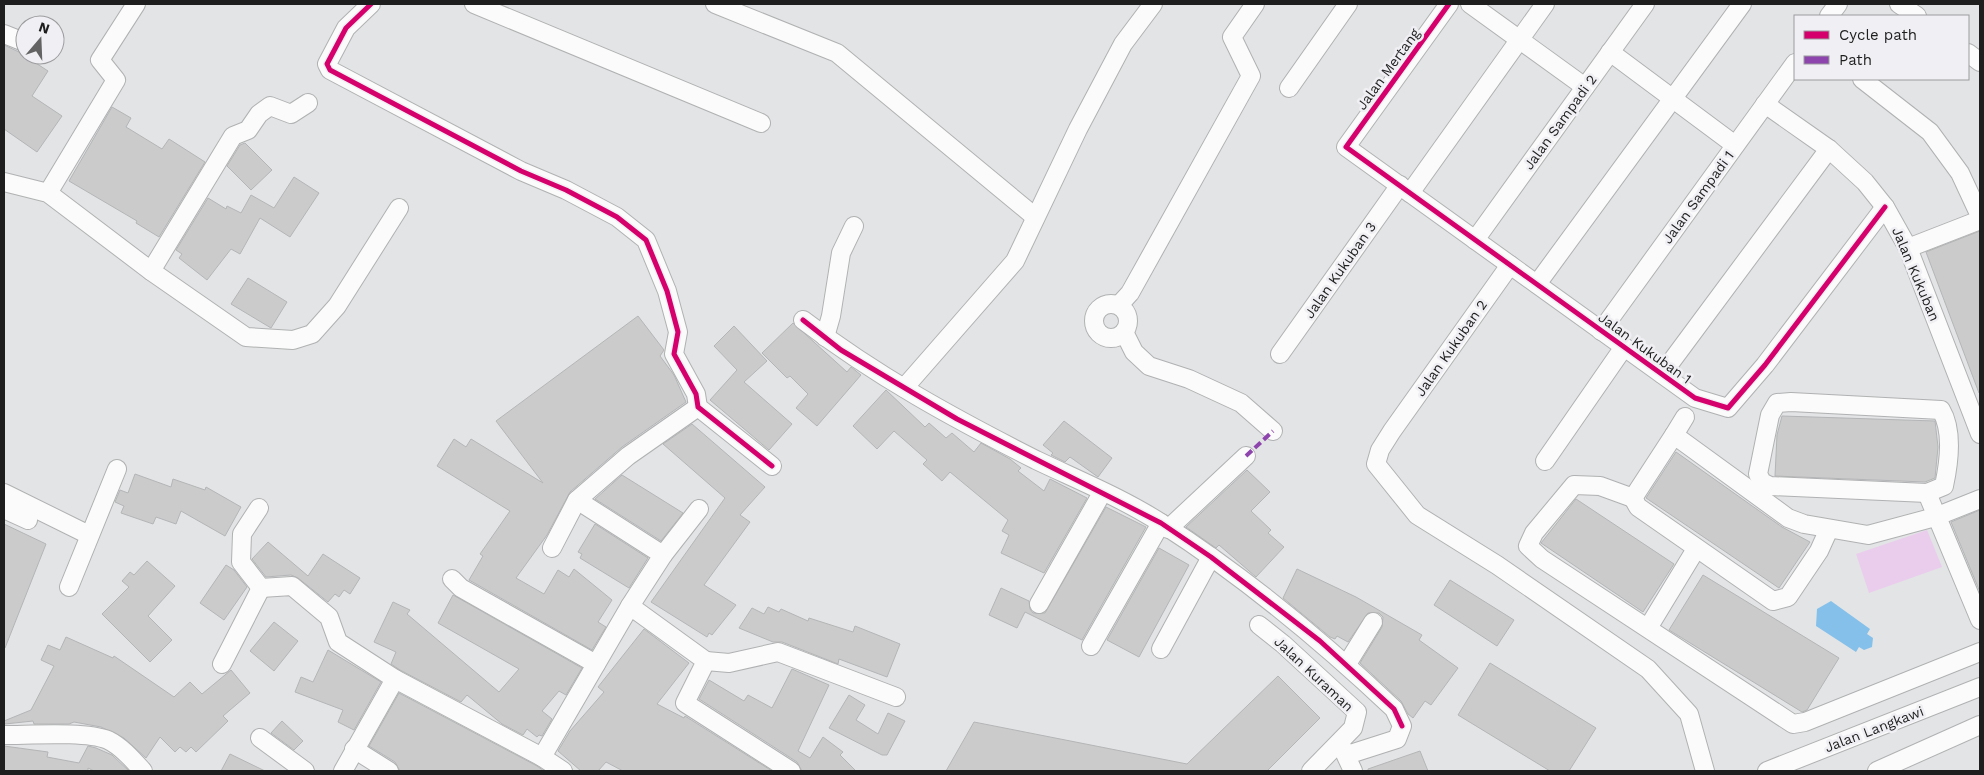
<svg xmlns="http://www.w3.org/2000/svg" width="1984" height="775" font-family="'Work Sans',sans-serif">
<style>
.green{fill:#eacded}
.water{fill:#85c0eb}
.building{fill:#cbcbcc;stroke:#b4b5b6}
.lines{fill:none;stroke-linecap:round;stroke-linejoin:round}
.minor-casing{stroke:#b0b1b2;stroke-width:20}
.minor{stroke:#fbfbfb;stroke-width:18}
.quiet{stroke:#8e44ad;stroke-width:4;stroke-dasharray:8 4;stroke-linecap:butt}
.cycleway-casing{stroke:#f0f0f4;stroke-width:8}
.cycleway{stroke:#d6006c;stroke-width:5}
.labels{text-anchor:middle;stroke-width:5;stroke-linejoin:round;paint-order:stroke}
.street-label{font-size:14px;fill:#1e1e1f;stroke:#f0f0f4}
</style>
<rect width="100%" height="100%" fill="#e3e4e5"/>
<!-- green -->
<path class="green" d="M1927,530L1942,567L1869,593L1856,554Z"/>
<!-- water -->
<path class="water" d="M1831,601L1870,629L1867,634L1873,638L1872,647L1864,650L1859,647L1856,652L1816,626L1817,609Z"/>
<!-- building -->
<g class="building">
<path d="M4,45L19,52L48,71L32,96L62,116L37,152L4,129Z"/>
<path d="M112,107L131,118L126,127L162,149L169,139L205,162L159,237L136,223L137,221L69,181Z"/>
<path d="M245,143L272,170L251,190L227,166L240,145Z"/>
<path d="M294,177L319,193L290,237L260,218L240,254L231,249L207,280L179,258L182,254L176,250L208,198L226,209L227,206L241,213L251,195L274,208Z"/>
<path d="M1980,231V393H1979L1926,252Z"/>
<path d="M248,278L287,302L271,328L231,304Z"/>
<path d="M638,316L664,350L660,356L674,375L686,402L622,447L570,492L547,535L516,578L544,594L558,570L569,577L574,569L612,600L598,622L606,627L592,650L469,580L483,556L480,554L510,511L437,466L454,439L466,447L471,439L543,483L496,421Z"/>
<path d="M793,323L847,372L851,367L861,375L817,426L796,408L808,394L790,376L787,378L762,353Z"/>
<path d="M734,326L767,361L744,382L792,424L769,450L710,400L737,370L714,346Z"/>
<path d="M886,390L925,427L929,423L946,438L952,433L974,452L981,443L1010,459L1021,468L1018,471L1044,491L1050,479L1087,498L1044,573L1001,553L1009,535L1002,531L1008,520L950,472L942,481L923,464L927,460L894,431L877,449L853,426Z"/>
<path d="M1782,416L1935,421L1938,447L1935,478L1925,482L1775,476L1777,435Z"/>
<path d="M1064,421L1112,458L1098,477L1070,457L1065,462L1051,455L1053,453L1043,445Z"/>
<path d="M692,424L765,487L740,515L750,522L704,585L736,605L712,635L709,633L707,637L651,602L725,498L663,444Z"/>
<path d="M1676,452L1782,527L1810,542L1779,588L1646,498Z"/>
<path d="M1247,470L1270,492L1251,511L1271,530L1268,533L1284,547L1256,577L1219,545L1216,548L1186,527Z"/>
<path d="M135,474L171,487L173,479L205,490L206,487L241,507L225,536L181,511L176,524L156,517L153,524L121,513L124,506L115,502L120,490L128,493Z"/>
<path d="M622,475L683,513L661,541L595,499Z"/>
<path d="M1576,499L1674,564L1643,612L1541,543Z"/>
<path d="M1106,507L1146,527L1082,640L1025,612L1017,628L989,615L1001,588L1029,601L1030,609L1033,613H1045Z"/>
<path d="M1980,510V592L1951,522Z"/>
<path d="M4,524L46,544L5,648H4Z"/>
<path d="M595,524L648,558L629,588L580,558L582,554L578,552Z"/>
<path d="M268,542L308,576L323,554L360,578L350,594L344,590L339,597L335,594L328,602L298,578L291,575L266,577L252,559Z"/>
<path d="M1159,548L1189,565L1139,657L1107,640Z"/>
<path d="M147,561L175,586L148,616L172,640L150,662L102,614L129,587L122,581L130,572L134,575Z"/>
<path d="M226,565L234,570L247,587L224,620L200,603Z"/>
<path d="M1297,569L1356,597L1422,635L1419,640L1458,668L1431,705L1425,701L1413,718L1408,714L1401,701L1360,663L1382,627L1383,617L1379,613H1368L1348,642L1337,636L1335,639L1330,637L1283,598Z"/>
<path d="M1703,575L1839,658L1807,710L1802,712L1669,630Z"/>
<path d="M1450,580L1514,620L1497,646L1434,605Z"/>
<path d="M453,595L582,668L566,695L559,691L542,711L552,719L542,736L539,735L537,737L527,729L523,735L502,724L467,695L461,702L400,670L391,664L396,652L374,642L393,602L410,610L407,614L499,692L519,669L438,623Z"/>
<path d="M768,607L779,612L781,609L808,621L809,618L853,632L855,626L900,644L887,677L839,659L838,664L782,642H773L739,628L752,608L764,614Z"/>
<path d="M274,622L298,641L274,671L250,651Z"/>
<path d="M644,629L689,663L657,704L684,718L685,716L772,771H623L606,762L598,771H581L558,751L570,731L604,692L598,687Z"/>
<path d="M66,637L113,658L114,656L174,697L190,682L202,694L231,670L250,693L223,716L228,721L196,752L191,747L186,752L180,747L175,752L160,737L146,758L124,738L101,727L74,722L69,724H34L33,721L5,724L4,721L31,710L54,666L41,660L48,645L60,650Z"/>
<path d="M328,650L381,682L354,730L338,722L343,710L295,692L301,677L313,682Z"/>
<path d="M1490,663L1596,728L1569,771H1550L1458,715Z"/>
<path d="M792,669L829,685L798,751L810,758L823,737L843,752L840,755L856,771H802L797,762L699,699L709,680L744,701L748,695L772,708Z"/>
<path d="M1278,676L1320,718L1267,771H946L974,722L1187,764Z"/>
<path d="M399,693L537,766L544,771H400L395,762L369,746Z"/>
<path d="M849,695L865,705L856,720L878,734L888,713L905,721L887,755H882L829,728Z"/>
<path d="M282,721L303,741L294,750L271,733Z"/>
<path d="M4,746L48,752L47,757L79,763L88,746L96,748L112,755L129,771H94L88,768V771H4Z"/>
<path d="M1420,751L1428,771H1368V769Z"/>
<path d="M230,754L265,771H221Z"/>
</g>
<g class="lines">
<defs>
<g id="minor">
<path d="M371,4L346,28L327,64L330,70L521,171L566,190L617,217L646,240L667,291L678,332L674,354L696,394L698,407L772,466"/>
<path d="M474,4L761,123"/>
<path d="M715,4L837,53L1034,216"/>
<path d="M1449,4L1346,147L1695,398L1728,408L1765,365L1885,207"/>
<path d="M1470,4L1585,87"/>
<path d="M1899,4L1917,16"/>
<path d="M1829,16L1838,4"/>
<path d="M4,34L24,42"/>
<path d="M1610,52L1735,145"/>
<path d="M1968,53L1980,62"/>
<path d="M1862,79L1930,132L1960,173L1980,216"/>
<path d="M1289,88L1348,4"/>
<path d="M1765,104L1829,149L1865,182L1885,207L1908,248L1980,434"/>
<path d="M4,182L48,193L151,271L246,337L293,340L312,334L337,306L399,208"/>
<path d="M48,193L116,80L100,60L136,4"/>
<path d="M1410,193L1545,4"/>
<path d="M1475,240L1645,4"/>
<path d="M1908,248L1980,220"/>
<path d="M1510,265L1392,431L1380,450L1376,464L1417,515L1497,565L1648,669L1689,714L1705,771"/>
<path d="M151,271L233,136L248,130L259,114L270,106L291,114L308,103"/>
<path d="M1537,284L1742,4"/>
<circle cx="1111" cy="321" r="17"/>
<path d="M1119,305L1130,293L1251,76L1232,37L1255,4"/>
<path d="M803,320C876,376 955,419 1036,460C1078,480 1122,498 1161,523C1245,577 1322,641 1394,709L1402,726L1397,739L1347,755"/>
<path d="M1601,331L1795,63"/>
<path d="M1124,332L1134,352L1149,366L1189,379L1241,403L1273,431"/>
<path d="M825,337L831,316L841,253L854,226"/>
<path d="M1280,354L1400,185"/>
<path d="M1662,374L1829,149"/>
<path d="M904,388L1015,261L1078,129L1123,44L1153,4"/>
<path d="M1791,402L1941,410C1953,430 1949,463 1944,486L1927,493L1770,486L1762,482L1758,474L1770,415L1777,403Z"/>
<path d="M1674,435L1685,417"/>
<path d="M1545,461L1624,347"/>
<path d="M4,493L89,535"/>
<path d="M1927,493L1980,620"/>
<path d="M1633,498L1638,507L1773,601L1788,597L1819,551L1829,529"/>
<path d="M1980,499L1935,517L1868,535L1804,524L1788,518L1674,435L1633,498L1600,486L1574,485L1534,533L1528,546L1542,559L1793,724L1805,722L1980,652"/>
<path d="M259,508L242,534L241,562L261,588L292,586L329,617L338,642L395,679L542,757L563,771"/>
<path d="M4,509L28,520"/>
<path d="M1168,529L1246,456"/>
<path d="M552,548L577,500L628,456L698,407"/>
<path d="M663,555L699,509"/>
<path d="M452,579L461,588L596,664"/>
<path d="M69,587L117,469"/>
<path d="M1039,604L1102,493"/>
<path d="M630,606L706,661L685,703L791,771"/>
<path d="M1259,625L1283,644L1357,712L1353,728L1311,771"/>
<path d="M1648,628L1696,549"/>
<path d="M1091,646L1161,523"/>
<path d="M1161,649L1211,557"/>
<path d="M706,661L729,663L778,652L896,697"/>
<path d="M222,664L261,588"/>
<path d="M1347,664L1373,622"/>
<path d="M4,735C30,735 86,731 108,740C122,747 133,760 143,771"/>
<path d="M260,738L305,771"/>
<path d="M1341,745L1353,771"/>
<path d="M354,749L389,771"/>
<path d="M542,757L630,606L663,555L577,500"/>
<path d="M343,771L395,679"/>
<path d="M1767,771L1980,687"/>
<path d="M1877,771L1980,725"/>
</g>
</defs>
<!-- minor casing -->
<use href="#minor" class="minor-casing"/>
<!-- minor -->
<use href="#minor" class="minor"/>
<!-- quiet -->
<path class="quiet" d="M1246,456L1273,431"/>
<defs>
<g id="cycleway">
<path d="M371,4L346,28L327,64L330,70L521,171L566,190L617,217L646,240L667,291L678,332L674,354L696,394L698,407L772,466"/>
<path d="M1449,4L1346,147L1695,398L1728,408L1765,365L1885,207"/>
<path d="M803,320L841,350L957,419L1161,523L1211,557L1320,641L1394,709L1402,726"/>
</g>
</defs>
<!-- cycleway casing -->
<use href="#cycleway" class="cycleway-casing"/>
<!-- cycleway -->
<use href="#cycleway" class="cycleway"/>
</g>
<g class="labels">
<!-- street labels -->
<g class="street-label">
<text transform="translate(1388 69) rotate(-54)" y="5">Jalan Mertang</text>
<text transform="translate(1560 122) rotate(-54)" y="5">Jalan Sampadi 2</text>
<text transform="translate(1698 197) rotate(-54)" y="5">Jalan Sampadi 1</text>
<text transform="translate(1340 270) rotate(-55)" y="5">Jalan Kukuban 3</text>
<text transform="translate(1916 274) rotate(67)" y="5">Jalan Kukuban</text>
<text transform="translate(1451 348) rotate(-55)" y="5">Jalan Kukuban 2</text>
<text transform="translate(1645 348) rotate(36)" y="5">Jalan Kukuban 1</text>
<text transform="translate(1314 674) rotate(43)" y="5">Jalan Kuraman</text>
<text transform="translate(1874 729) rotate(-21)" y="5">Jalan Langkawi</text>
</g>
</g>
<!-- border -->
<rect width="1984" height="775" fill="none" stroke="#1e1e1f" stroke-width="10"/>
<!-- legend -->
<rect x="1794" y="15" width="175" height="65" fill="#f0f0f4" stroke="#9c9c9f"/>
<rect x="1804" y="31" width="25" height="8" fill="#d6006c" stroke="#9c9c9f"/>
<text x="1839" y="40" font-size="15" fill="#1e1e1f">Cycle path</text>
<rect x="1804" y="56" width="25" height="8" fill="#8e44ad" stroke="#9c9c9f"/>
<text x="1839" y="65" font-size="15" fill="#1e1e1f">Path</text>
<!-- north arrow -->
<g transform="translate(40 40) rotate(19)"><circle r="24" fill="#f0f0f4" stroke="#9c9c9f"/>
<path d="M0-4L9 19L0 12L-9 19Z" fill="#636364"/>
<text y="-8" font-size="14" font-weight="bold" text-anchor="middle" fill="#1e1e1f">N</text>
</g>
</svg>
